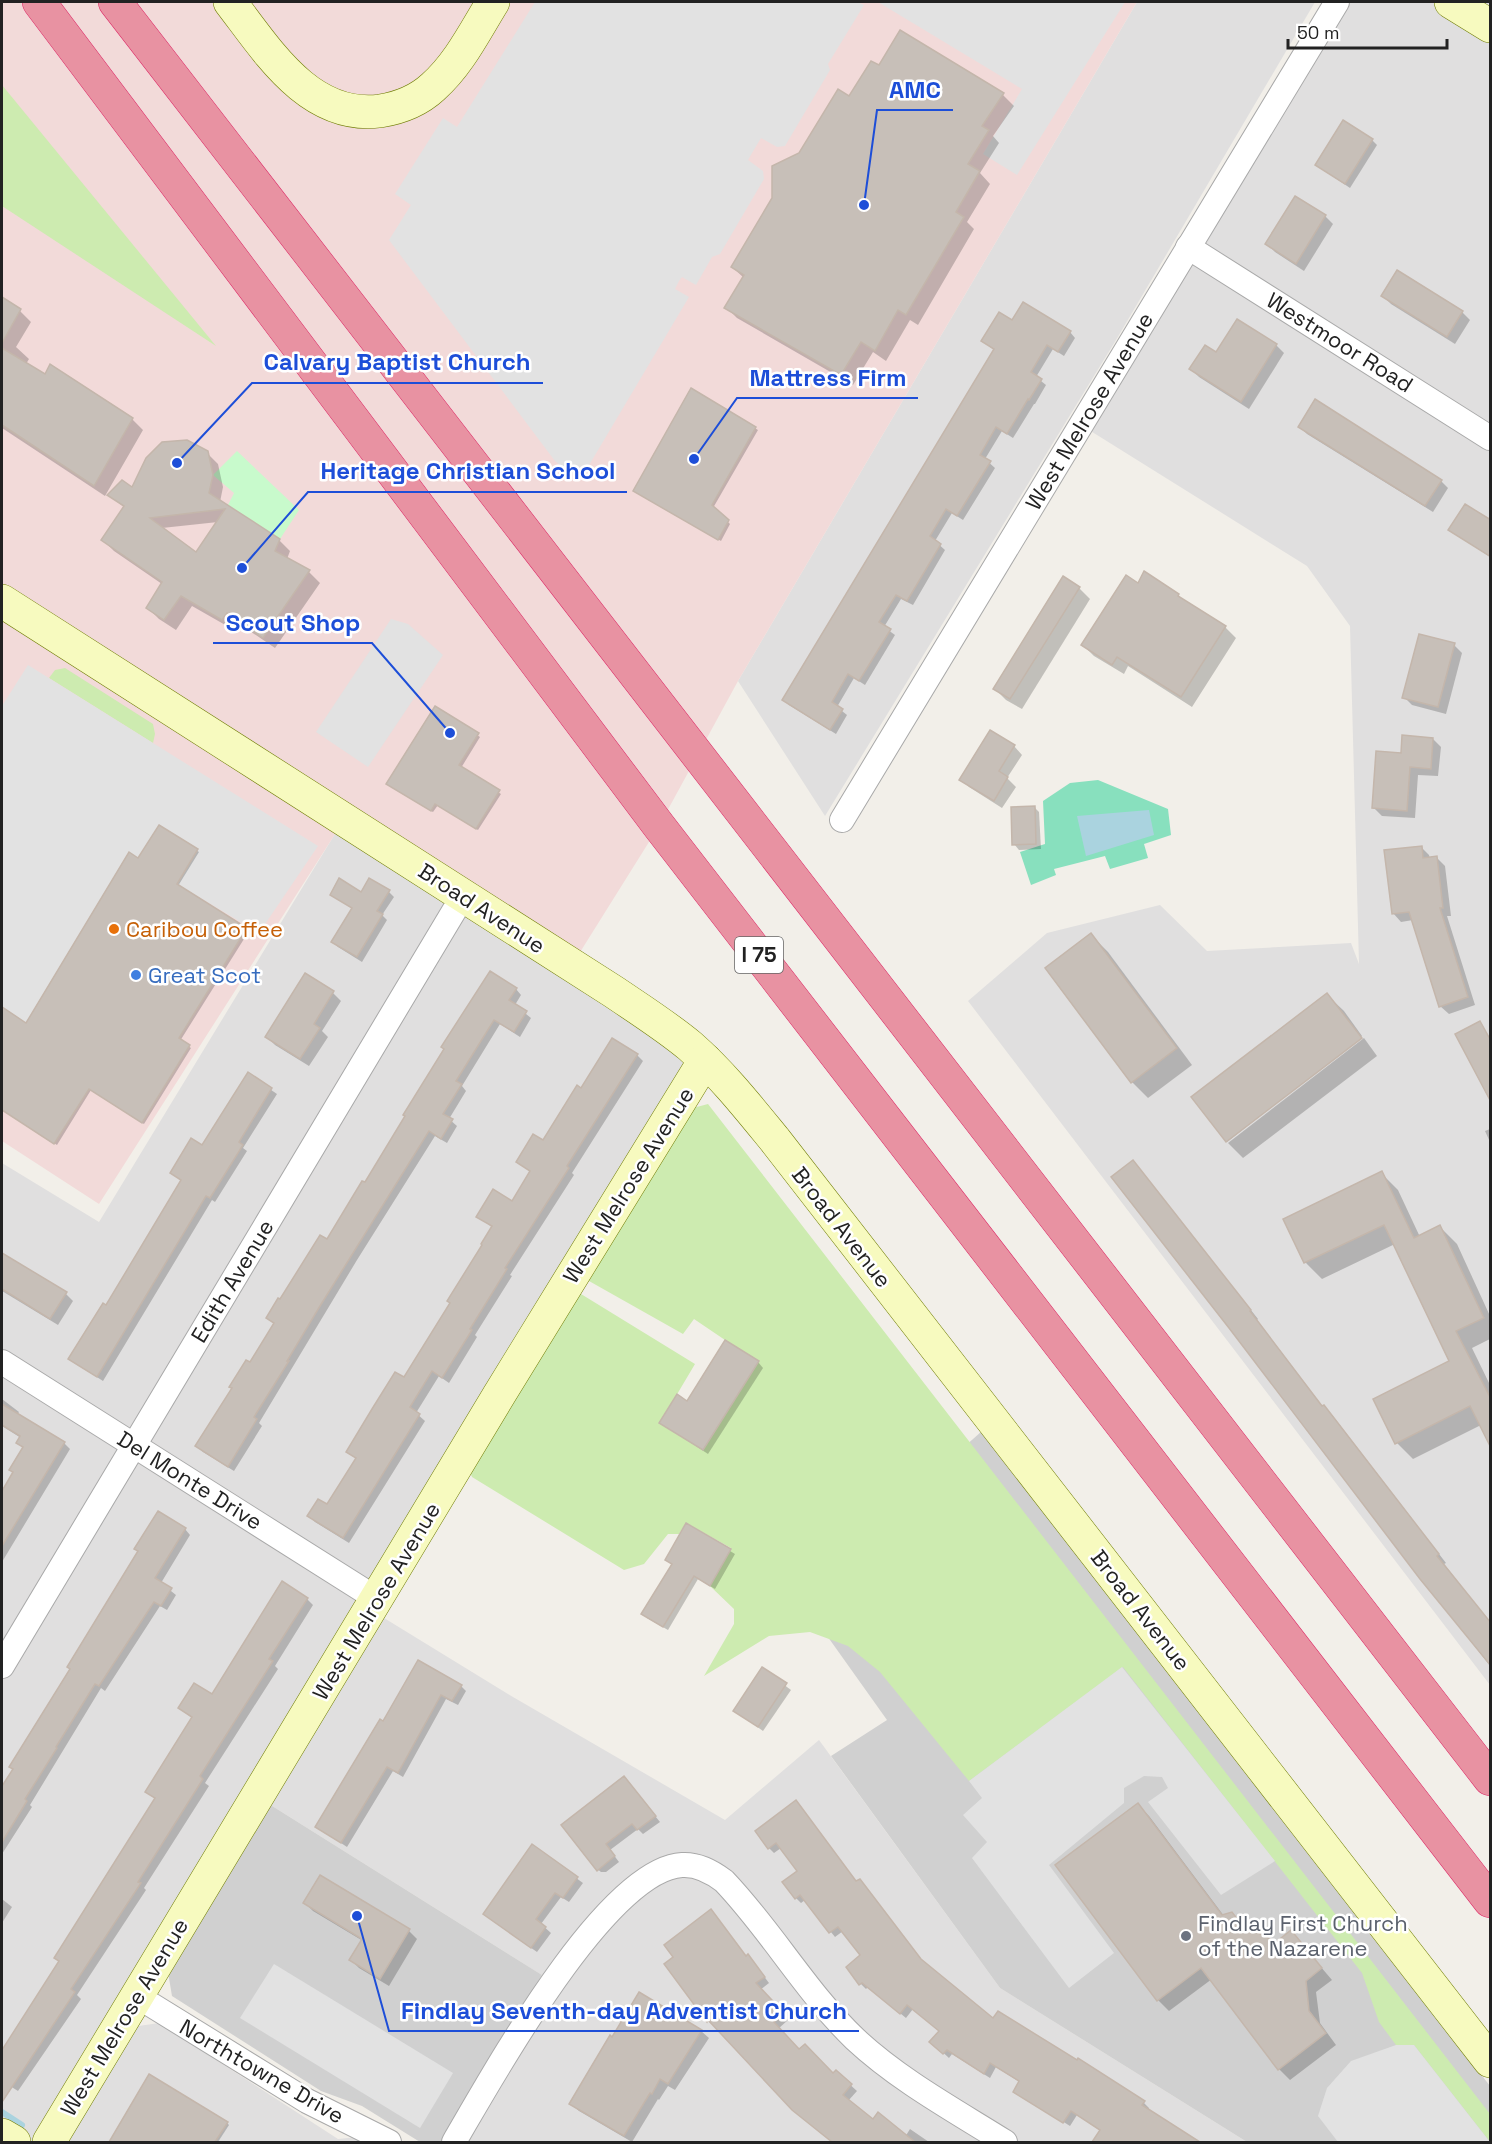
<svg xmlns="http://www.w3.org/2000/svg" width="1492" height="2144" font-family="'Space Grotesk',sans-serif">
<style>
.residential{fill:#e0dfdf}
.commercial{fill:#f2dad9}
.religious{fill:#d0d0d0}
.grass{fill:#cdebb0}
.park{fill:#c8facc}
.pitch{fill:#88e0be}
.parking{fill:#e2e2e2}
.water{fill:#aad3df}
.shadow{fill:#0003;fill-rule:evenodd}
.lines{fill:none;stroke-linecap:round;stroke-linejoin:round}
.stream{stroke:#aad3df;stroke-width:6}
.building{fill:#c7bfb8;stroke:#c4b6ab;stroke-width:1.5;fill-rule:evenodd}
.street-casing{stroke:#a9a9a9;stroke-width:26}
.secondary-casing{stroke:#707d05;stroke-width:34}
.highway-casing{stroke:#dc2a67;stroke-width:34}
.street{stroke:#fff;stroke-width:24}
.secondary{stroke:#f7fabf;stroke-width:33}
.highway{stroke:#e892a2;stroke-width:33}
.food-dot{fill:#e8710a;stroke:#fff;stroke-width:2}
.shop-dot{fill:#3f7fe0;stroke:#fff;stroke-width:2}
.worship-dot{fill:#6b7280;stroke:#fff;stroke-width:2}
.labels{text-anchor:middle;stroke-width:5;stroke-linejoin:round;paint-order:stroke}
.shield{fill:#fff;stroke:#646464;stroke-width:1.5}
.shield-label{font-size:21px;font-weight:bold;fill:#222}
.street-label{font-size:22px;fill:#222;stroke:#fff}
.food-label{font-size:22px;fill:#c56008;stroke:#fff;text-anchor:start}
.shop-label{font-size:22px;fill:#366cbe;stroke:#fff;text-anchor:start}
.worship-label{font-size:22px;fill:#5b616d;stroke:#fff;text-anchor:start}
.leader{fill:none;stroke:#1d4ed8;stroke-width:2}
.callout-dot{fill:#1d4ed8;stroke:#fff;stroke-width:2}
.callout-label{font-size:24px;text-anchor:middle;font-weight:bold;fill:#1d4ed8;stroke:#fff;stroke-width:5;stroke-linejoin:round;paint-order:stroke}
</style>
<rect width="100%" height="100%" fill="#f2efe9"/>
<!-- residential -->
<g class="residential">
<path d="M1137,2H1315L1116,340L825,816L738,681Z"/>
<path d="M1337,2H1490V1685L968,1001L1047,933L1160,905L1207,951L1351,943L1359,964L1350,626L1307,566L1081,425Z"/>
<path d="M344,819L705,1060L371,1610L513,1697L725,1820L819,1740L1000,1988L1247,2142H454L553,1982L269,1804L49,2142H2V1163L99,1222Z"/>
<path d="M159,2023L338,2139L378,2135L389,2142H66L132,2027Z"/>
</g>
<!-- commercial -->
<path class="commercial" d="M2,2H1137L738,681L659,826L572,965L344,820L99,1204L2,1141Z"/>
<!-- religious -->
<g class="religious">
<path d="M982,1431L1490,2086V2142H1247L1000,1988L831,1756L887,1720L798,1595Z"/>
<path d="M269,1804L542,1975L441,2141L420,2142L362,2106L321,2091L172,1996L168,1972Z"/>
</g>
<!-- grass -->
<g class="grass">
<path d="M2,85L216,346L2,206Z"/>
<path d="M65,668L153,724L155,734L153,743L49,678L55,670Z"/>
<path d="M708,1104L1490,2114V2142L1414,2045H1396L1379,2022L1362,1973L1123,1667L969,1781L880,1672L848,1646L810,1632L769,1636L704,1676L734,1624V1609L710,1586L731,1548L686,1523L679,1534H668L644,1564L624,1570L472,1477L469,1470L574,1297L581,1294L695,1364L660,1423L703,1450L725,1340L694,1319L683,1334L589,1281L588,1274L693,1108Z"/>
</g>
<!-- park -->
<path class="park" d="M237,451L299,510L280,539L228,505L234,493L213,475Z"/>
<!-- pitch -->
<path class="pitch" d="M1098,780L1168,809L1171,835L1144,844L1148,858L1110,869L1105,856L1054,869L1056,875L1031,885L1020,852L1045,844L1043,801L1070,783Z"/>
<!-- parking -->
<g class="parking">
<path d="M535,2H858L864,5L828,64L830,70L785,146L777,147L761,138L752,153L748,160L763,171L764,179L720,254L712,257L696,285L682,277L679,281L675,289L689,297L582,477L570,473L555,461L389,240L411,205L395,194L443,118L457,127Z"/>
<path d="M878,2H1125L1017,175L983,154L1022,89Z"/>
<path d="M391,619L408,624L443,655L368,767L316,732Z"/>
<path d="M28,665L318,846L259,933L177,884L198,849L159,825L138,858L129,853L26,1023L2,1007V706Z"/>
<path d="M1122,1667L1275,1861L1221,1895L1148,1802L1168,1788L1162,1777L1144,1776L1124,1788V1803L1049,1865L1114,1953L1069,1988L972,1858L987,1842L963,1815L982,1798L969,1781Z"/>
<path d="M274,1964L453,2073L420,2128L240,2018Z"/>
<path d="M1396,2045H1414L1490,2142H1338L1318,2116L1327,2088L1351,2061Z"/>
</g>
<!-- water -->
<path class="water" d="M1149,810L1154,835L1086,856L1077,816Z"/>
<!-- shadow -->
<g class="shadow">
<path d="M879,67L1003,95L1014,106L993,136L999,143L980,173L990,184L967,222L974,229L918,325L910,320L886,361L873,352L853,385L737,318L726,307L744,278L732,267L801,154Z"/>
<path d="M1372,140L1377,145L1350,188L1316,165Z"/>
<path d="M1325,216L1333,224L1304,271L1275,252L1267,244Z"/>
<path d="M1383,296L1462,312L1470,320L1455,344L1391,304Z"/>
<path d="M2,299L20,311L31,322L16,347L29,359L26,364L132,419L143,430L105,496L2,428Z"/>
<path d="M1013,322L1070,332L1075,338L1064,356L1053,349L1036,377L1046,385L1035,404H1034L1013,438L1002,431L985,459L995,468L963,520L952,513L935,541L945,550L913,605L901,599L884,627L895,635L865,685L854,678L837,707L847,715L836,734L789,705L784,700L995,351L983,341Z"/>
<path d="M1276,345L1284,353L1249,409L1199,377L1191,369L1217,354Z"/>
<path d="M692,390L758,430L713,508L730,524L721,541L637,493Z"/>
<path d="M1300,427L1441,481L1448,488L1433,512L1307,434Z"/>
<path d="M207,453L218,464L223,487L220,502L279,540L290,551L287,559L309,572L320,583L275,648L238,623L234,630L192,606L176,630L159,619L148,608L162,584L114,551L103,540L125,508L109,495L133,489ZM218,522L197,554L162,528Z"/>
<path d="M1490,522V557L1450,530Z"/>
<path d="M1063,578L1079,588L1090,599L1022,709L1006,700L995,689Z"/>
<path d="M1138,585L1178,595L1186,603L1225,627L1236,638L1192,707L1128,666L1124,674L1094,656L1083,645Z"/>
<path d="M1454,645L1462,653L1446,714L1412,705L1404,697Z"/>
<path d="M436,708L480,737L461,768L501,794L478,830L438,805L433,812L390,786Z"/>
<path d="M991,732L1014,746L1022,755L1007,778L1016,787L1002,808L969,787L961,779Z"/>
<path d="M1433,739L1441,747L1438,776L1418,775L1415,818L1382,816L1373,807Z"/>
<path d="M1034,807L1039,812L1041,849L1019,850L1014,844Z"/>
<path d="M159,827L199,852L178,886L249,931L180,1041L191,1048L144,1124L91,1090L57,1145L2,1109V1009L26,1025L139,860Z"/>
<path d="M1421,847L1429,855L1430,859L1437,858L1445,866L1451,916H1447L1475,1005L1449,1014L1440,1006L1413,920L1401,922L1393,913Z"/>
<path d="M389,892L394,897L382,915L387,920L362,962L338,947L333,942L353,909L331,894Z"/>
<path d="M1091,935L1108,952L1192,1065L1148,1098L1132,1082Z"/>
<path d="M516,989L521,995L515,1005L531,1018L520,1037L500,1024L462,1086L466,1091L449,1119L457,1126L447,1143L435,1136L357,1260L259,1423L262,1426L234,1471L203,1452L197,1446L275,1325L268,1318L327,1241L365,1184Z"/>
<path d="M333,993L341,1001L322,1031L328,1037L309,1066L275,1045L267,1037Z"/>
<path d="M1327,995L1344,1011L1362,1036L1227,1142L1193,1097Z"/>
<path d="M1364,1038L1377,1056L1243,1158L1228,1143Z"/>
<path d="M637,1055L643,1061L572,1173L574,1175L510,1275L512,1276L475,1335L477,1337L449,1383L439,1376L416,1413L425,1421L349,1543L315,1522L309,1516L328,1506L357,1459L348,1452L404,1379L452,1303L493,1228L478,1216L512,1203L531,1172L518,1162L544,1142Z"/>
<path d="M248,1074L277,1094L243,1148L247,1151L215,1202L212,1200L103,1381L75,1363L182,1181L172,1173L203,1147Z"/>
<path d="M1490,1129V1142L1485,1131Z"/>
<path d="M1141,1171L1258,1319L1257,1320L1323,1407L1332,1415L1446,1563L1444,1564L1490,1623V1666L1113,1178Z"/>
<path d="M1381,1173L1398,1190L1420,1237L1440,1227L1457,1244L1490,1316V1339L1472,1348L1490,1385V1444L1481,1425L1413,1459L1397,1443L1451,1362L1395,1244L1322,1279L1306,1263L1285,1220Z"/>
<path d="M2,1254L66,1294L73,1301L58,1325L2,1291Z"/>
<path d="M758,1362L763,1368L708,1454L661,1423L688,1403Z"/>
<path d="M2,1399L19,1412L17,1415L64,1443L70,1449L2,1562V1494L14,1473L24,1449L18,1443L21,1438L2,1426Z"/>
<path d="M687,1525L735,1554L715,1589L698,1579L668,1630L647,1618L673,1565L667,1560Z"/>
<path d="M185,1529L190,1535L161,1583L176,1595L167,1610L160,1606L105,1691L101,1688L30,1805L32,1807L2,1854V1789Z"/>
<path d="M307,1599L313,1605L275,1666L278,1669L205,1783L209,1786L144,1888L146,1890L77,1995L81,1999L18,2091L2,2081V2053L60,1962L156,1799L147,1792L193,1719L180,1708L212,1696Z"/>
<path d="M418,1662L461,1686L466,1691L458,1705L446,1699L403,1777L393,1771L347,1847L317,1827L384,1723Z"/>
<path d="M763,1669L791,1690L763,1731L735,1711Z"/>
<path d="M624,1778L660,1822L643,1834L638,1829L610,1850L619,1862L606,1872H601L595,1867Z"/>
<path d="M796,1802L857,1883L865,1886L924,1963L994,2020L1144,2103L1149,2108L1148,2111L1197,2142H1094L1101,2131L1077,2115L1070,2126L1019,2094L1021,2083L996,2067L990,2078L952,2054L949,2058L937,2047L940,2032L913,2009L906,2018L868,1987L866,1989L861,1984L862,1956L843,1931L835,1937L805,1900L801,1903L796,1898L799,1872L781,1848L774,1853L769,1848Z"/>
<path d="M1138,1805L1149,1816L1224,1916L1232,1913L1246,1929L1276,1944L1291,1932L1332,1980L1316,1992L1320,2023L1336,2045L1290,2080L1279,2069L1212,1979L1169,2011L1158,2000L1057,1866Z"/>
<path d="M532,1846L583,1883L569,1902L561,1897L541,1924L551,1933L537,1952L490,1919Z"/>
<path d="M2,1899L12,1907L2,1923Z"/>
<path d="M305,1903L409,1931L417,1939L389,1986L359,1968L351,1960L363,1941L313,1911Z"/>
<path d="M747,1957L753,1962L769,1983L760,1990L788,2020L778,2029L799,2051L833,2076L836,2072L857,2091L848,2101L873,2121L905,2137L910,2129L929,2142H833L800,2115L714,2025V2026L708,2021L666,1964Z"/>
<path d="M640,1994L701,2031L709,2038L675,2090L668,2086L659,2100L658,2099L632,2142L579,2111L571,2104Z"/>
<path d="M150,2076L227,2123L229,2125L218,2142H110Z"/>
</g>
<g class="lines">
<!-- stream -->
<path class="stream" d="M2,2112L22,2125"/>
</g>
<!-- building -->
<g class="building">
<path d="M900,30L1004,93L982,126L989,130L968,164L980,171L956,212L964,217L906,315L898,310L875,351L861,342L841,375L724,308L744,275L731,267L772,198V166L799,153L838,89L849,96L871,61L879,65Z"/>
<path d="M1343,120L1373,139L1345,184L1315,165Z"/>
<path d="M1295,196L1326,215L1296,264L1265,244Z"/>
<path d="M1397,270L1463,311L1447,337L1381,296Z"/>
<path d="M2,297L21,309L2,343Z"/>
<path d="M1023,302L1071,331L1058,352L1047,345L1031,372L1042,379L1029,400L1028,399L1007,434L996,427L980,455L991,461L978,482L957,516L946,509L930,536L941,544L907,601L896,595L879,622L891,629L859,681L848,674L832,702L843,709L830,730L782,700L994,349L981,341L999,312L1012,320Z"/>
<path d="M1237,319L1277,344L1241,402L1189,369L1205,345L1216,352Z"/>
<path d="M2,348L45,374L50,364L133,418L94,486L2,425Z"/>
<path d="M691,388L756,427L712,505L729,520L718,540L633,491Z"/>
<path d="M1315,399L1442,480L1425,506L1298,427Z"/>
<path d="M187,440L208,451L213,475L209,493L280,539L275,551L310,570L263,638L227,613L222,620L181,596L164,620L146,608L162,582L101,540L124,506L107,495L122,480L132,487L146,458L162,442ZM225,509L196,552L150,518Z"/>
<path d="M1465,504L1491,520V557L1448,530Z"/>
<path d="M1144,571L1179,594L1178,596L1226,626L1181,697L1117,657L1112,665L1081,645L1126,575L1138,583Z"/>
<path d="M1063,576L1080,587L1010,699L993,689Z"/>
<path d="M1419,634L1455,643L1438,707L1402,698Z"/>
<path d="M435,706L479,733L459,765L500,790L476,829L435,804L431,811L386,784Z"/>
<path d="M990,730L1015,745L999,771L1008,777L994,801L959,780Z"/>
<path d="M1402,735L1433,738L1431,769L1410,767L1407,811L1372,808L1376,751L1401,753Z"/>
<path d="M1035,806L1036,844L1012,845L1011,807Z"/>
<path d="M159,825L198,849L177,884L247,928L179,1038L190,1045L142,1123L89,1089L54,1144L2,1110V1007L26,1023L129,852L138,858Z"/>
<path d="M1422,846L1423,858L1437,856L1443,908H1440L1468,997L1439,1007L1409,912L1392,914L1384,850Z"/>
<path d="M339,878L361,892L369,878L390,890L377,911L383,914L357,957L331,942L352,908L330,895Z"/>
<path d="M1091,933L1177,1048L1131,1083L1045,968Z"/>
<path d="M490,971L517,988L509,1000L527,1011L514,1032L494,1020L456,1081L462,1084L443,1114L453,1119L441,1139L429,1131L320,1306L287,1361H289L254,1417L257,1419L228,1467L195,1446L232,1388L229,1387L246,1360L250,1362L274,1323L266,1318L278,1298L280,1299L320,1235L327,1239L362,1181L365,1182L405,1116L403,1115L444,1049L441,1047Z"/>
<path d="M305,973L334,991L314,1024L320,1028L300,1059L265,1037Z"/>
<path d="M1327,993L1362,1038L1226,1142L1191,1097Z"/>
<path d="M1480,1021L1491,1041V1102L1455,1034Z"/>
<path d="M612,1038L638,1054L567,1166L569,1168L505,1268L507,1269L470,1329L472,1330L442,1378L432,1371L410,1407L420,1414L343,1538L307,1516L318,1499L327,1504L356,1458L346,1452L372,1409L395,1372L404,1377L450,1303L447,1301L482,1245L481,1244L492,1226L476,1217L493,1189L512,1201L530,1171L516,1162L533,1134L543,1140L577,1085L581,1088Z"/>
<path d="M248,1072L272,1088L239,1142L243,1145L210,1198L206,1196L97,1377L68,1359L103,1303L106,1305L181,1180L170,1173L191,1138L202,1145Z"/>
<path d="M1133,1160L1251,1310L1250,1311L1322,1406L1324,1405L1439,1554L1437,1556L1491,1623V1666L1420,1579L1229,1328L1111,1177Z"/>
<path d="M1382,1171L1414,1238L1440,1225L1484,1318L1456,1331L1491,1399V1448L1470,1406L1395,1444L1373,1399L1449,1361L1384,1225L1304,1263L1283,1219Z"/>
<path d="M2,1253L67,1292L50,1319L2,1289Z"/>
<path d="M725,1340L759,1361L703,1450L659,1423L677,1394L687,1401Z"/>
<path d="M2,1404L65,1442L2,1546V1491L13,1472L9,1470L23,1447L16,1443L20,1436L2,1425Z"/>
<path d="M158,1511L186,1528L155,1578L172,1588L161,1606L154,1602L99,1686L95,1684L56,1747L57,1748L25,1799L27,1801L2,1842V1786L13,1769L9,1767L70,1669L67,1667L138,1551L134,1549Z"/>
<path d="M686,1523L731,1549L710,1586L694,1576L663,1627L641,1614L672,1564L665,1560Z"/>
<path d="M282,1581L308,1598L269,1659L273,1661L200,1776L203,1779L138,1882L141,1883L71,1989L75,1992L2,2102V2050L59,1961L54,1958L155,1798L145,1792L192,1717L178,1708L194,1683L212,1694Z"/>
<path d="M418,1660L462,1685L452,1701L441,1695L398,1773L387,1767L341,1843L315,1827L380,1719L383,1721Z"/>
<path d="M762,1667L787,1683L758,1727L733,1711Z"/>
<path d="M624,1776L656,1816L637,1830L632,1824L606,1844L615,1856L597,1871L561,1825Z"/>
<path d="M796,1800L856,1881L860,1879L921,1959L993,2018L998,2011L1077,2060L1078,2058L1145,2101L1142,2105L1200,2142H1092L1100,2130L1071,2111L1063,2123L1013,2092L1019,2081L990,2063L984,2074L947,2050L943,2054L929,2042L939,2031L907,2005L900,2014L862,1983L859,1985L846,1967L860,1955L838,1927L829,1933L800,1895L795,1899L782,1882L797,1871L776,1843L768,1849L755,1831Z"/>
<path d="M1138,1803L1222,1915L1232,1912L1242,1925L1276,1942L1291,1930L1322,1968L1306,1981L1309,2011L1326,2033L1278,2070L1201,1968L1157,2001L1055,1865Z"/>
<path d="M532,1844L578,1877L563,1898L555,1893L536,1919L546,1927L531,1948L483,1914Z"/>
<path d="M320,1875L410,1929L380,1979L349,1960L362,1939L303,1903Z"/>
<path d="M711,1909L746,1956L748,1954L765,1977L756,1983L784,2013L774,2022L799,2049L805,2044L833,2073L836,2070L852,2084L843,2095L873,2119L878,2112L915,2142H832L792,2110L708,2020L707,2022L664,1964L673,1957L664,1945Z"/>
<path d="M639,1992L702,2030L668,2084L660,2079L652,2094L650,2093L624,2136L569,2104L610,2035L612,2037Z"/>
<path d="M149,2074L228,2122L215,2142H109Z"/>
</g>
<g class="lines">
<defs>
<g id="street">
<path d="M1188,247L1490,438"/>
<path d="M842,820L1337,2"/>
<path d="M2,1362L377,1599"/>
<path d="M2,1666L463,896"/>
<path d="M137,1996L307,2101L389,2142"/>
<path d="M454,2142C491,2079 606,1869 682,1865C698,1864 711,1871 724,1881C771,1930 805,1991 855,2039C899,2080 954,2110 1005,2142"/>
</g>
<g id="secondary">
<path d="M230,2C267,50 309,120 380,111C399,108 419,100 433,87C459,64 475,31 493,2"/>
<path d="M1451,2L1490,26"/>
<path d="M2,601L614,992C639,1009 666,1026 690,1046C722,1074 748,1107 775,1140L1490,2061"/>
<path d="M2,2135L14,2142"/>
<path d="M49,2142L499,1395L705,1060"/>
</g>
<g id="highway">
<path d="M39,2L659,826L1490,1901"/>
<path d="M115,2L1490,1779"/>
</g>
</defs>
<!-- street casing -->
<use href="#street" class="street-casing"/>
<!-- secondary casing -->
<use href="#secondary" class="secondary-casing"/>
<!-- highway casing -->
<use href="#highway" class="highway-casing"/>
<!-- street -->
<use href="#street" class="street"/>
<!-- secondary -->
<use href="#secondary" class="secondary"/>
<!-- highway -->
<use href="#highway" class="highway"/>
</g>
<!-- markers -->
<circle class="food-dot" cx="114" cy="929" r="6"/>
<circle class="shop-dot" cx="136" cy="975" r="6"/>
<circle class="worship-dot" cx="1186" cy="1936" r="6"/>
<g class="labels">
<!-- shield labels -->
<rect class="shield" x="735" y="937" width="48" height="36" rx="4.5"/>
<g class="shield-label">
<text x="759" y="962">I 75</text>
</g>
<!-- street labels -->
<g class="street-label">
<text transform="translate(1340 342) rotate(32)" y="8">Westmoor Road</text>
<text transform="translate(1089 411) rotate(-59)" y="8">West Melrose Avenue</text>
<text transform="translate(482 908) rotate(33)" y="8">Broad Avenue</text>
<text transform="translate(628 1185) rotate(-58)" y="8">West Melrose Avenue</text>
<text transform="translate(842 1227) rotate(52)" y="8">Broad Avenue</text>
<text transform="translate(232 1281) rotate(-59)" y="8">Edith Avenue</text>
<text transform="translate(190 1480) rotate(32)" y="8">Del Monte Drive</text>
<text transform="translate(376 1601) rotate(-59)" y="8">West Melrose Avenue</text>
<text transform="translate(1141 1610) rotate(52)" y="8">Broad Avenue</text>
<text transform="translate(124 2017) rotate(-59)" y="8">West Melrose Avenue</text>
<text transform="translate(262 2071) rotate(30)" y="8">Northtowne Drive</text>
</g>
<!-- food labels -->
<g class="food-label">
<text x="126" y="937">Caribou Coffee</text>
</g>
<!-- shop labels -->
<g class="shop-label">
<text x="148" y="983">Great Scot</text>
</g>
<!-- worship labels -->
<g class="worship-label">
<text x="1198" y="1931">Findlay First Church<tspan x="1198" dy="25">of the Nazarene</tspan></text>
</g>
</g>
<!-- callouts -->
<path class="leader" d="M864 205L877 110H953M177 463L252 383H543M694 459L737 398H918M242 568L308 492H627M450 733L372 643H213M357 1916L389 2031H859"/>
<g class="callout-dot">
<circle cx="864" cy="205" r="6"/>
<circle cx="177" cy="463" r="6"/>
<circle cx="694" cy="459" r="6"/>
<circle cx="242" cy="568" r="6"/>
<circle cx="450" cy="733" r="6"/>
<circle cx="357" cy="1916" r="6"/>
</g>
<g class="callout-label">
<text x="915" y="98">AMC</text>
<text x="397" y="370">Calvary Baptist Church</text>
<text x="828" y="386">Mattress Firm</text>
<text x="468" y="479">Heritage Christian School</text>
<text x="293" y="631">Scout Shop</text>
<text x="624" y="2019">Findlay Seventh-day Adventist Church</text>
</g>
<!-- border -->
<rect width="1492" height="2144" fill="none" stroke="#222222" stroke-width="6"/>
<!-- scale -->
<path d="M1288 39v9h159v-9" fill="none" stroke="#222222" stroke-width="3"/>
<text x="1297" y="39" font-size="18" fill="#222222" stroke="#ffffff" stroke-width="4.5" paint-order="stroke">50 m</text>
</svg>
